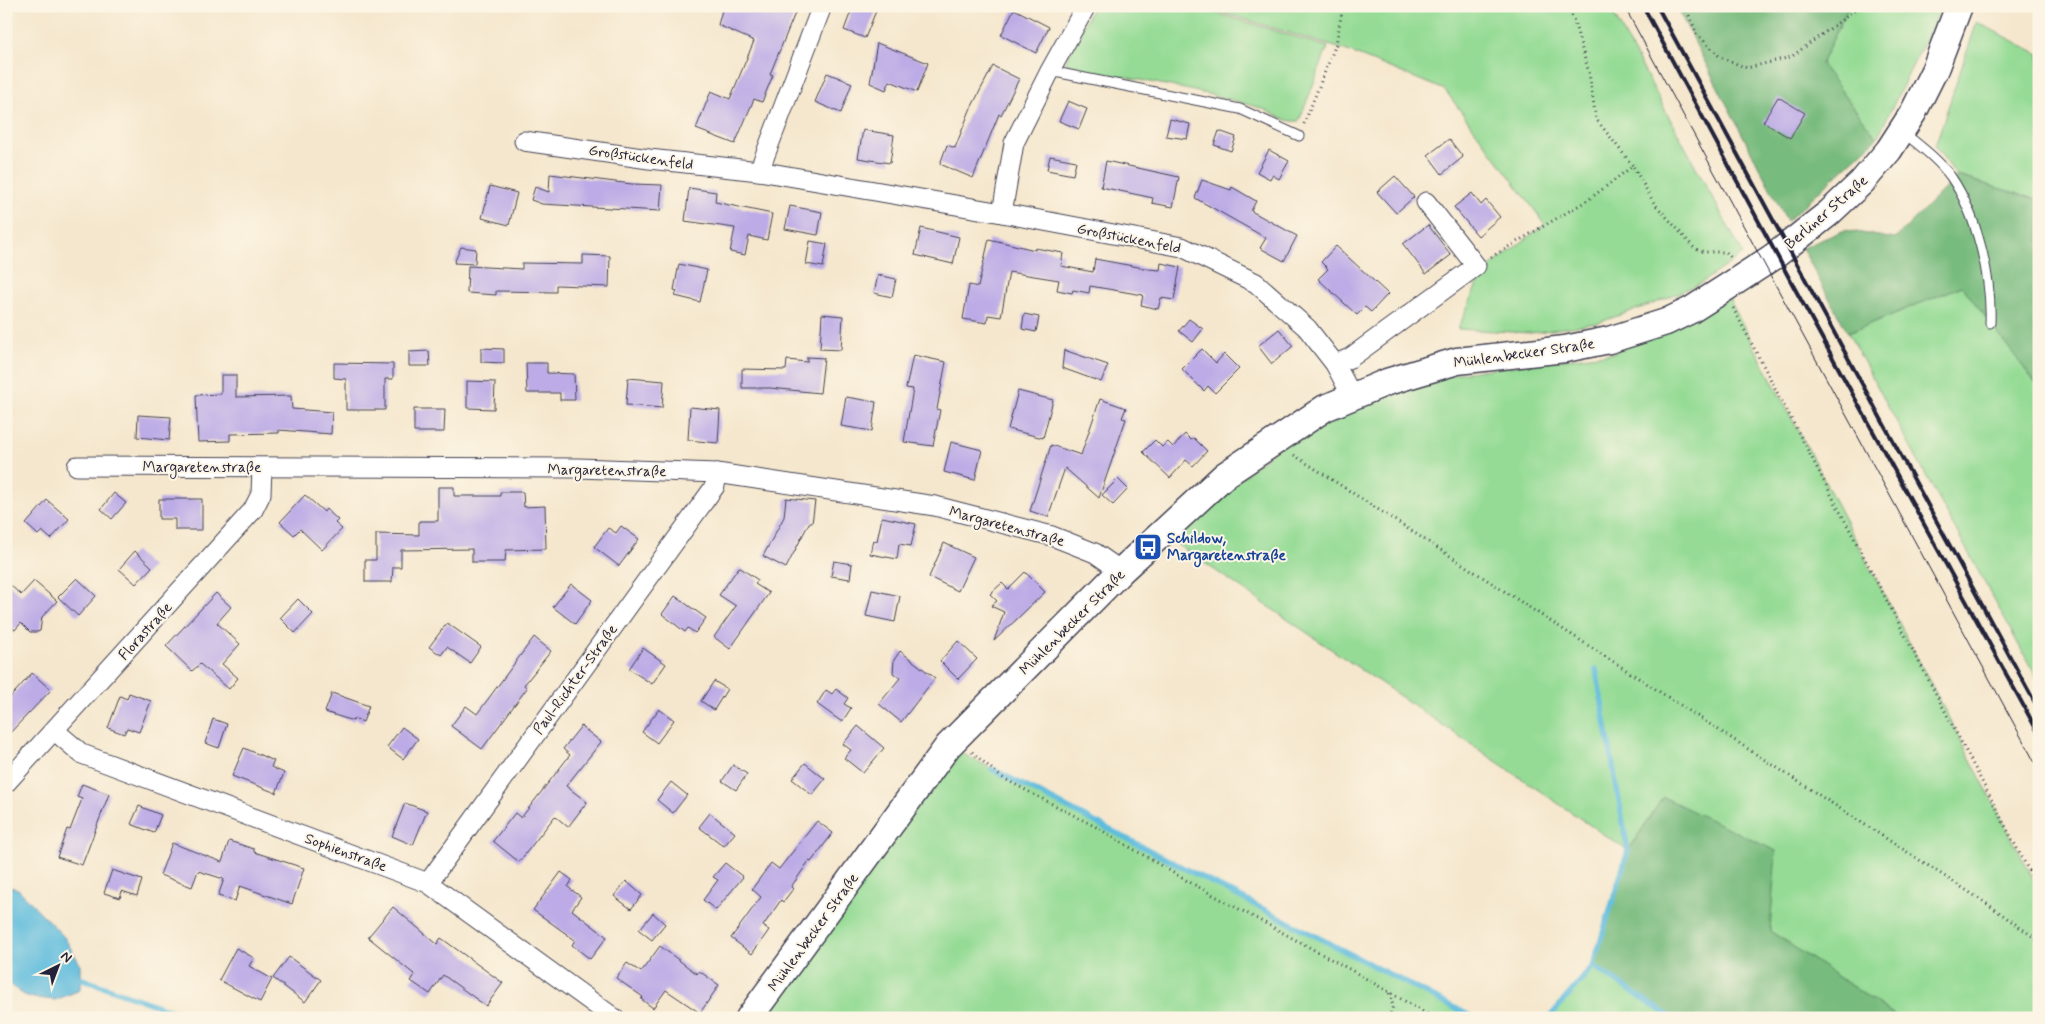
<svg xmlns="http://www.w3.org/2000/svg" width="2045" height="1024" font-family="Mynerve,sans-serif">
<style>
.green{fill:#95db95;stroke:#5c7e68}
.forest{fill:#78bb7e;stroke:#4d6e5c}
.water{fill:#5ebcdd;stroke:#406f8c}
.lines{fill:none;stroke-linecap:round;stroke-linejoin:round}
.stream{stroke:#5ebcdd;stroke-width:5.5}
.building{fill:#bcabe6}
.service-casing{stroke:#424051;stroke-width:11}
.minor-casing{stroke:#424051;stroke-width:21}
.secondary-casing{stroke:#424051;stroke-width:29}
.path{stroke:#424051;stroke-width:3;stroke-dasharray:1 4;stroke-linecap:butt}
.service{stroke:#fff;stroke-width:9}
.minor{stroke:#fff;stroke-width:19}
.secondary{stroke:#fff;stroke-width:26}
.tram{stroke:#22223b;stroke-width:1}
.rail{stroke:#22223b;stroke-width:4}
.labels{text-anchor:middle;stroke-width:4;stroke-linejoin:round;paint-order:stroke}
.street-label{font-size:15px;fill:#22223b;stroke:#fcf5e5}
.transit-label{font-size:15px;font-weight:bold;fill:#164399;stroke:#fcf5e5;text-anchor:start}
</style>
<rect width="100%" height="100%" fill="#fcf5e5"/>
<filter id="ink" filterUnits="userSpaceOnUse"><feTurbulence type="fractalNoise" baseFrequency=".02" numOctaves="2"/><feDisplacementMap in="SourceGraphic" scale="10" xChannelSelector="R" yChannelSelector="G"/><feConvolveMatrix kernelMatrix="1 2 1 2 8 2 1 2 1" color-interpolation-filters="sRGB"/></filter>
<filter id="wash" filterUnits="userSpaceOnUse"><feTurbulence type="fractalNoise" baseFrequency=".0096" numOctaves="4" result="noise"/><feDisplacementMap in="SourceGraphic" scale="20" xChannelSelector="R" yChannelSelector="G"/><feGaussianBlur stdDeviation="1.12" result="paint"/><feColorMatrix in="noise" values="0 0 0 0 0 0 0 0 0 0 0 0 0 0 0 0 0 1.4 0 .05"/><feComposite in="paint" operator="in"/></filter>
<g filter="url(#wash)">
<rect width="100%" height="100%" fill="#f5e7cd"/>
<!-- green -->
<g class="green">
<path d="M1093,6H1194L1328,47L1299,121C1281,123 1273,111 1257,107C1199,90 1140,80 1081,69L1065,63Z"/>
<path d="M1201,6H1609L1743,254L1701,283L1655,303L1597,323L1531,333L1458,329L1482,273L1545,224L1445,90L1345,50Z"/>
<path d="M1849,6H1942L1877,138L1821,64Z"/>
<path d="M1977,22L2039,54V200L1957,176L1935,146Z"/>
<path d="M1962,286L2039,387V682L1848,333Z"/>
<path d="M1724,289L2039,890V1018H1899L1770,931L1663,797L1628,851L1172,541L1233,485L1325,408L1459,373L1613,353L1690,312Z"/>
<path d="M948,746L1474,1018H749Z"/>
<path d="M1593,966L1672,1018H1549Z"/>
</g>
<!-- forest -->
<g class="forest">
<path d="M1676,6H1849L1821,64L1877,138L1787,221Z"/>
<path d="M1957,176L2039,200V388L1962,286L1848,333L1802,248L1845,230L1895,239Z"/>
<path d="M1663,797L1776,851L1770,931L1899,1018H1672L1593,966L1628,851Z"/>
</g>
<!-- water -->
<path class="water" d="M6,886L18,889L64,937L80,964V990L55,1000L27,997L6,982Z"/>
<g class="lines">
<!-- stream -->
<g class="stream">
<path d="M992,769L1474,1018"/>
<path d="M1593,966L1628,851L1596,669"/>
<path d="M74,976L192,1018"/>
<path d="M1549,1018L1593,966L1672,1018"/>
</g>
</g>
<g id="blocks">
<!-- building -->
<g class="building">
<path d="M723,6H798L770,74L773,75L762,102L754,99L735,144L696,129L711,91L730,99L754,41L718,25Z"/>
<path d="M853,6H878L865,38L844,30Z"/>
<path d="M1014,9L1049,27L1036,53L1001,35Z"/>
<path d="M877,43L928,63L917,92L890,81L886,90L870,83Z"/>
<path d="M993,66L1019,79L1001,115L999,114L973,178L940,164L947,145L955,148L970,110Z"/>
<path d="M827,73L852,83L841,113L815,102Z"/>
<path d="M1778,97L1805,113L1790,138L1763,122Z"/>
<path d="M1068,101L1087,109L1079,129L1059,121Z"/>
<path d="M1170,119L1190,124L1187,139L1166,136Z"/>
<path d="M863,130L894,135L890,163L858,158Z"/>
<path d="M1219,131L1236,137L1231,151L1214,145Z"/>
<path d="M1449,139L1463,157L1442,174L1428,155Z"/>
<path d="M1269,150L1289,161L1279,179L1272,175L1270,179L1257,172Z"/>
<path d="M1050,156L1076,161L1073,175L1047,170Z"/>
<path d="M1106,161L1179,177L1173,207L1152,203L1153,198L1101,187Z"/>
<path d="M550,174L632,184L662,185L660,211L542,204L531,200L535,187L549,192Z"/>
<path d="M1395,176L1414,197L1396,213L1377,192Z"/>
<path d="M1202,180L1231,190L1232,187L1256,201L1251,211L1297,236L1284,261L1260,248L1266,238L1195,198Z"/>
<path d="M490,186L517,193L509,225L482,218Z"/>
<path d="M689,188L716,192L715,202L772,214L767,240L749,236L745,255L730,252L735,228L685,221Z"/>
<path d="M1472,193L1481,205L1486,200L1500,217L1478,236L1454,207Z"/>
<path d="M790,206L822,212L818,235L785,229Z"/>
<path d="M1428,225L1451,255L1426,274L1403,244Z"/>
<path d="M921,228L959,237L953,264L915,255Z"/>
<path d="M989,239L1035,250V248L1063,253L1061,266L1093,272L1095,259L1149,269L1160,270L1161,263L1180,267L1174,300L1161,298L1158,309L1141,305L1143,295L1090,286L1089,293L1073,290L1072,293L1057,290L1059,280L1009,272L1001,317L988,315L987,323L963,319L969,285L978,287Z"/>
<path d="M810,241L827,244L823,267L806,264Z"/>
<path d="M1336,246L1388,294L1371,312L1365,307L1357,315L1318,279L1328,269L1321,262Z"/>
<path d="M461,247L476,249L475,264L454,263Z"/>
<path d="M583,255L610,256L609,287L556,285V292L496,291V295L467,293L468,266L522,269V263L583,264Z"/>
<path d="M679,264L707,270L700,302L675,296L677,291L674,290Z"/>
<path d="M878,275L896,279L892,297L874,293Z"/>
<path d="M822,314L843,316L841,350L820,349Z"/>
<path d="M1024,314L1039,317L1036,332L1022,329Z"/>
<path d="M1189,319L1203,329L1193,342L1179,331Z"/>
<path d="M1279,329L1293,346L1272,364L1258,346Z"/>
<path d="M481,348L504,349V363L481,362Z"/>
<path d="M1202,349L1216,363L1224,354L1239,369L1215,393L1208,386L1204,391L1182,369Z"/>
<path d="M1064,350L1108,365L1101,382L1062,368Z"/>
<path d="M429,351L430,366H409V352Z"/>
<path d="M913,355L946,362L937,409L940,410L933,446L904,442L913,389L906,388Z"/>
<path d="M807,357L824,358L820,393L770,388H742V369L786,370L787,360L807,362Z"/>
<path d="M334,363L393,364V379H385V410H346V379L334,378Z"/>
<path d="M526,363H547V373L574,374L575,400H560V393H527Z"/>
<path d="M221,375H236V397L291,396L292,409L332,412L331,434L279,430V433L230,434V441L198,442L196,395L221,394Z"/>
<path d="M628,378L664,381L662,408L626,405Z"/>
<path d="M467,381L495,382L494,409L467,408Z"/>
<path d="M1018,391L1053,400L1043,438L1008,429Z"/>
<path d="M846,397L876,402L872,431L841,426Z"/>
<path d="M1100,399L1126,408L1122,418L1126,419L1099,498L1065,468L1048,517L1030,511L1051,445L1081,455Z"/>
<path d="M690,407L720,410L718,443L688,440Z"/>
<path d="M414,409H445L444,432H414Z"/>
<path d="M138,415L171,417L169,440L137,437Z"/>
<path d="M1185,434L1191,440L1194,438L1207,451L1193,466L1186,460L1170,478L1143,452L1155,440L1162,447L1168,442L1173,447Z"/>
<path d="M951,442L982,450L975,480L944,472Z"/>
<path d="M1118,479L1128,489L1113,505L1102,495Z"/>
<path d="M438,487H454V496H500V492H523L524,507L545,506L546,549L506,550L505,562H472V549L401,550V567H393L392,582H365V560H376V534L419,535V521H438Z"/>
<path d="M114,493L126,503L112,519L101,509Z"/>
<path d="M305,495L324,512L326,509L338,520L335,523L342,529L322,550L300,529L294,535L280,522Z"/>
<path d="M786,498L815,501L812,523H809L786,568L763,556L784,517Z"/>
<path d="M159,499H202V530H175V519H159Z"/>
<path d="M47,500L69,519L51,539L42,531L38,535L26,524Z"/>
<path d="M882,517L916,524L911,546L899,544L897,559L870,554L873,540L877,541Z"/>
<path d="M621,526L639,539L619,566L594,547L608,528L616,533Z"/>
<path d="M944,543L974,557L958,591L929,577Z"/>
<path d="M135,551L152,567L136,584L119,569Z"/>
<path d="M834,561L852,564L850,579L831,576Z"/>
<path d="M739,567L758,580L755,584L769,593L730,649L714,637L736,606L719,595Z"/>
<path d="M1025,572L1045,592L994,641L1004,612L991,606L997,601L990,594L1002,583L1008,589Z"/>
<path d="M77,578L96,596L78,616L58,597Z"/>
<path d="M6,581L21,595L34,581L57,601L42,617L40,631L37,632H30L21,623L15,630L6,623Z"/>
<path d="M571,584L592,600L575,624L553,607Z"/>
<path d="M872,590L900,596L895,622L866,616Z"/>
<path d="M216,593L231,607L217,623L240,644L222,664L238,678L229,689L200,664L192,671L166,646Z"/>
<path d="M675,596L706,618L695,633L688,628L685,632L662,614Z"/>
<path d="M298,599L313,614L295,633L280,618Z"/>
<path d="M447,623L481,647L470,663L447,647L441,655L429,647Z"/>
<path d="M534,637L551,651L524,685L527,688L482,749L451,726L466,706L477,714Z"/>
<path d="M958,641L977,659L958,679L940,661Z"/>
<path d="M643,648L666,664L652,684L629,669Z"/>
<path d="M900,651L935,678L901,722L879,704L900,678L893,673L894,660Z"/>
<path d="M32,673L51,690L6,737V702Z"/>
<path d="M714,681L727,689L714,710L701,701Z"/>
<path d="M836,689L848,698L844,704L851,708L842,722L817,704L826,690L832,694Z"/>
<path d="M129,693L151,701L139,732L127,728L124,734L108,728L120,696L127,699Z"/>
<path d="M332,693L369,706L363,722L354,718L353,721L325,712Z"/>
<path d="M659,709L674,720L657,743L642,732Z"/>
<path d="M213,719L227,724L219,748L205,743Z"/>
<path d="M581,726L601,742L566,786L587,802L568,827L555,816L519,862L493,841L515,813L521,818L570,755L563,749Z"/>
<path d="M858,726L884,748L863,773L844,758L851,750L843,744Z"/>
<path d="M402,727L418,739L403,759L387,747Z"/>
<path d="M244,748L274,761L271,767L284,773L276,793L232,776Z"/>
<path d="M805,763L825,779L812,795L792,779Z"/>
<path d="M733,765L747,774L736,790L722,781Z"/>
<path d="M671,782L687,795L673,813L657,800Z"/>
<path d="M82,784L109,794L82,865L57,857L67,829L70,830L82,799L77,797Z"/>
<path d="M405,803L427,811L413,845L392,836Z"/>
<path d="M139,806L161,815L154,833L131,824Z"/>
<path d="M710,813L735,833L724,846L699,827Z"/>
<path d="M817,821L833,833L811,862L809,861L791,887L793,889L783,902L781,900L763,926L769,930L752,954L731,938L761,897L752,889L771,863L779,869Z"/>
<path d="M229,841L254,849V852L304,868L292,904L240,886L235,901L218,896L224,879L198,871L192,887L160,875L172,843L222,862Z"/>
<path d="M725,863L743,877L716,910L703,900L718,880L713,877Z"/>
<path d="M112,870L142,880L137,896L122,891L120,898L104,893Z"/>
<path d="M561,872L572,880L568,887L581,897L572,910L607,937L590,959L572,945L575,940L533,910Z"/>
<path d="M626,881L642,895L631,909L614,896Z"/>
<path d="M393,907L437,944L441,938L503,983L486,1006L443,975L430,994L411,981L415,975L368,937Z"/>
<path d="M653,913L665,924L652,940L639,930Z"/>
<path d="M660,946L697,974L699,971L719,985L700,1013L666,990L653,1008L641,999L643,997L616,978L627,963L641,972Z"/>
<path d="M236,948L254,958L249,966L272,979L260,1002L219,980Z"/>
<path d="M289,957L321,980L305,1002L273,978Z"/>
</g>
</g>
</g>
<g filter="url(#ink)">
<use href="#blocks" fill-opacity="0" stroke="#424051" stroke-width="1"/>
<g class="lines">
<defs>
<g id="service">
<path d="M1050,71L1240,109L1299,136"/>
<path d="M1904,133C1920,146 1939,160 1951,177C1977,215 1992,278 1990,323"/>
</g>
<g id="minor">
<path d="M822,6L759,171L1002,213L1182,247L1256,283L1307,328L1335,364L1352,396"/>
<path d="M524,141L649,159L759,171"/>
<path d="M1002,213L1014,143L1050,71L1086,6"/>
<path d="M1335,364L1350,358L1476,266L1426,202"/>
<path d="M77,466L578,468L717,473L935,506L1052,536L1095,553L1121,571"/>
<path d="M55,731L82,754L428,883L614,1018"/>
<path d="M6,783L253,510L261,494L262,468"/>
<path d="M428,883L715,486L717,473"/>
</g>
<path id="secondary" d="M749,1018L948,746L1121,571L1225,475L1325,408L1387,382L1457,361L1565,349L1609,340L1666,322L1691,310L1724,289L1773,257L1829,213L1862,182L1889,150L1913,113L1935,69L1959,6"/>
</defs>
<!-- service casing -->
<use href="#service" class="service-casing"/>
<!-- minor casing -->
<use href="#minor" class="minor-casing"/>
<!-- secondary casing -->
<use href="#secondary" class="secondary-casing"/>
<!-- path -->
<g class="path">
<path d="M1567,6L1573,18L1589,73L1596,119L1633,166"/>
<path d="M1685,6L1697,34L1720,57L1747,68L1791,57L1861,6"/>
<path d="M1304,124L1336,44L1343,6"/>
<path d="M1491,257L1588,200L1633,166L1654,203L1695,249L1704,252H1726L1732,259"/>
<path d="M1733,308L2039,890"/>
<path d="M1294,455L1989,905L2039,941"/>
<path d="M972,752L1001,777L1096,827L1182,878L1351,970L1434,1018"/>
<path d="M1389,1018L1393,1006L1389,992"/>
</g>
<!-- service -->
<use href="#service" class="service"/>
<!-- minor -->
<use href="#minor" class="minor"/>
<!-- secondary -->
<use href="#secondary" class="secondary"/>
<!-- tram -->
<path class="tram" d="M1624,6L2039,770"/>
<!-- rail -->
<g class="rail">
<path d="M1643,6L1795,289L2039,734"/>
<path d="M1657,6L2039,710"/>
</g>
</g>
</g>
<!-- icons -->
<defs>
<symbol id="bus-square" viewBox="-11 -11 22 22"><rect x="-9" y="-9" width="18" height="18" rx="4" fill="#1a4fb4" stroke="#fcf5e5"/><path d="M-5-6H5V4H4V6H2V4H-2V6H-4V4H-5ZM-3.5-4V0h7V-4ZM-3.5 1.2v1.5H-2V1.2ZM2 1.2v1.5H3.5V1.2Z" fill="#fff"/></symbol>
</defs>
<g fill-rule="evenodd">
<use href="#bus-square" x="1132" y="531" width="32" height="32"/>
</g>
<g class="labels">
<!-- street labels -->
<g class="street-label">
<text transform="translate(641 157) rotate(8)" y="5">Großstückenfeld</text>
<text transform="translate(1826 212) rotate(-41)" y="5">Berliner Straße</text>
<text transform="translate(1129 238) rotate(11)" y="5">Großstückenfeld</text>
<text transform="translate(1524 353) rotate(-8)" y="5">Mühlenbecker Straße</text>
<text x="202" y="472">Margaretenstraße</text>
<text transform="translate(607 470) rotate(1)" y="5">Margaretenstraße</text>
<text transform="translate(1007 526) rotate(15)" y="5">Margaretenstraße</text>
<text transform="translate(1072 622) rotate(-45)" y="5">Mühlenbecker Straße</text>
<text transform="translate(145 631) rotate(-48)" y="5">Florastraße</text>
<text transform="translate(575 679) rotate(-54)" y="5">Paul-Richter-Straße</text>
<text transform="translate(346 852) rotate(20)" y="5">Sophienstraße</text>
<text transform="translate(813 932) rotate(-54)" y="5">Mühlenbecker Straße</text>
</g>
<!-- transit labels -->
<g class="transit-label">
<text x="1167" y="543">Schildow,<tspan x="1167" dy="17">Margaretenstraße</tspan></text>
</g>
</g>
<!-- margin -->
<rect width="2045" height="1024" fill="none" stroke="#fcf5e5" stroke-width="25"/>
<!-- north arrow -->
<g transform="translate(58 966) rotate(42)" stroke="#fcf5e5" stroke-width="4" paint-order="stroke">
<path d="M0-4L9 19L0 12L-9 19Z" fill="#22223b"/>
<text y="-8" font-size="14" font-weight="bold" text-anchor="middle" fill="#22223b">N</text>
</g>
</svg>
